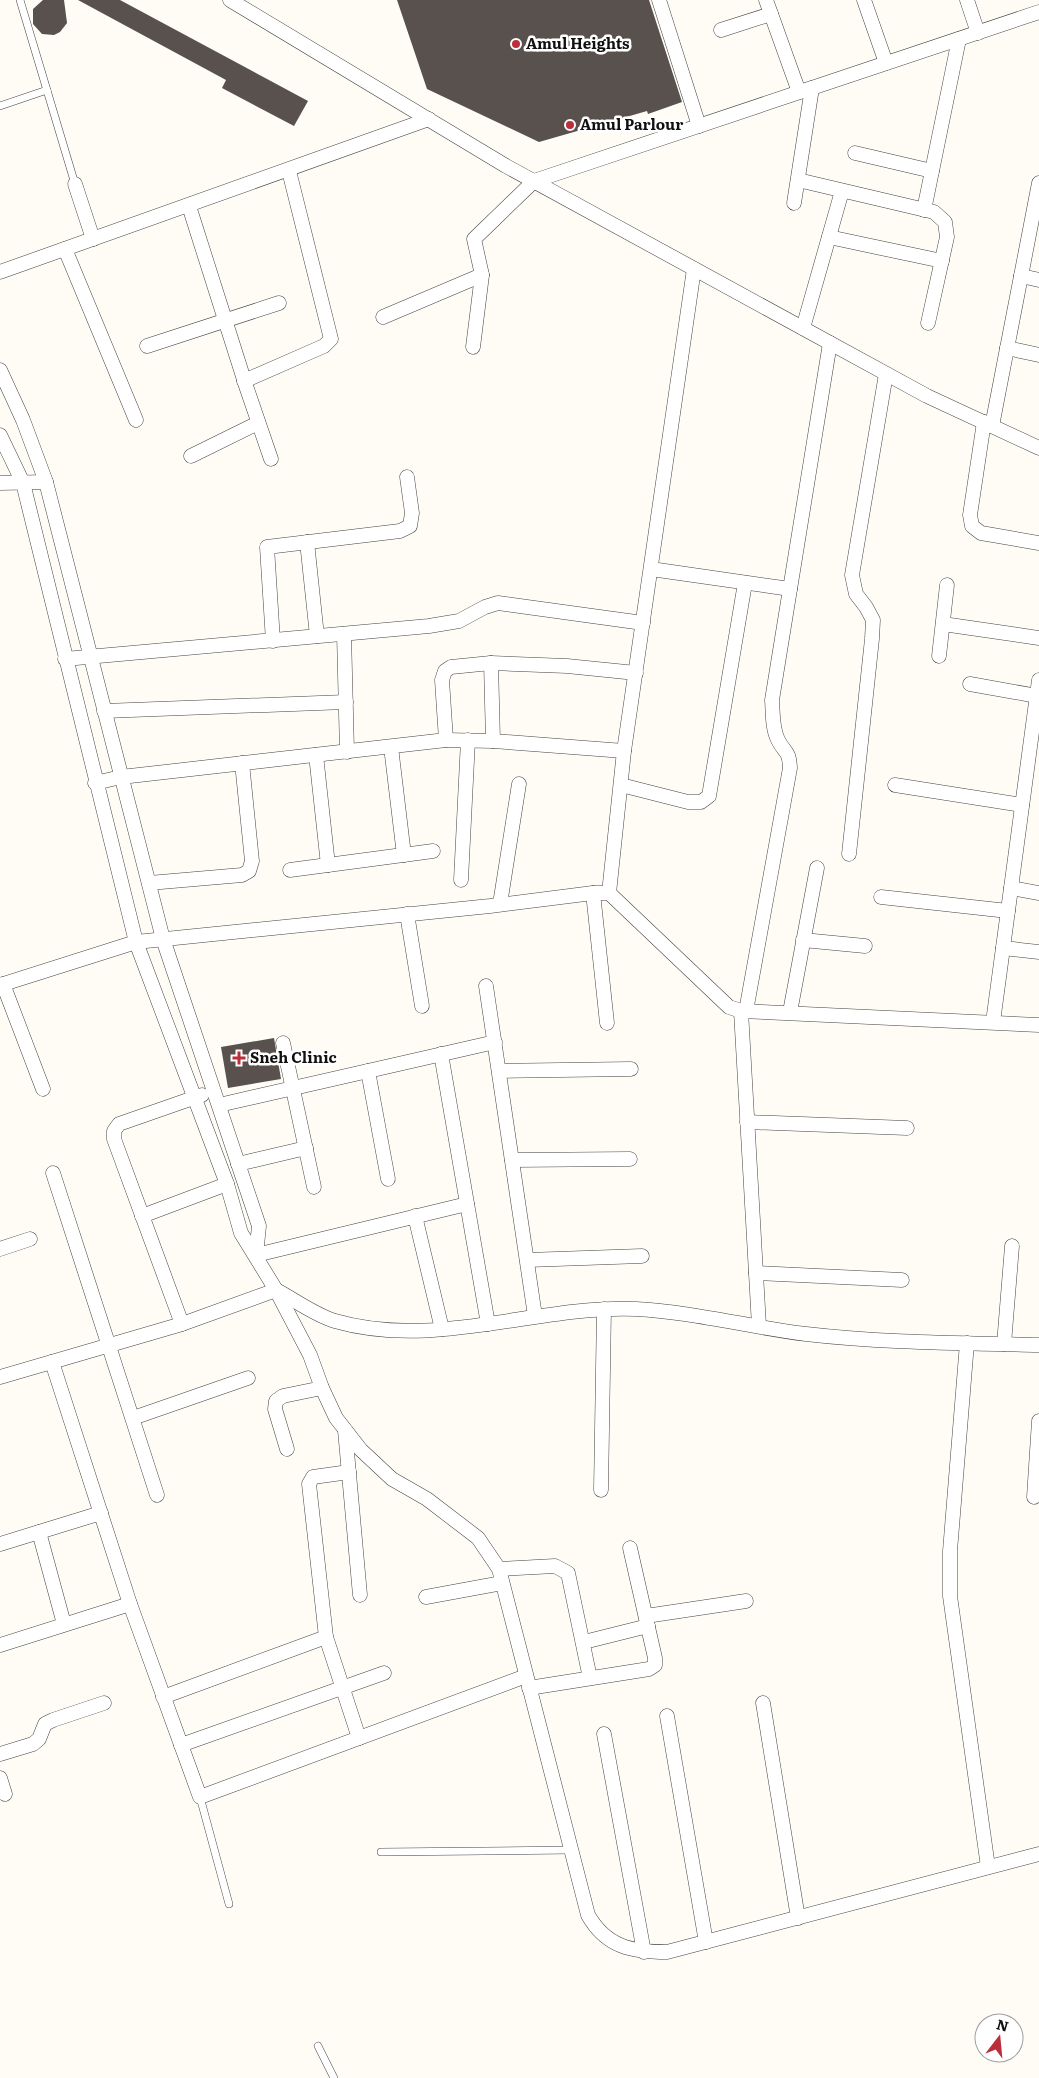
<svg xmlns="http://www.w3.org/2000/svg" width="1039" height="2078" font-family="Literata,serif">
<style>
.building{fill:#58514d}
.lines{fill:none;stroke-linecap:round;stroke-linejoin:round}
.service-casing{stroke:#434343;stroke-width:8}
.minor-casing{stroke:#434343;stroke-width:15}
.service{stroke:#fff;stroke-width:7}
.minor{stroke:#fff;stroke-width:14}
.poi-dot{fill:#ba2f3b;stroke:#fff;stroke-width:2}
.labels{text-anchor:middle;stroke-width:5;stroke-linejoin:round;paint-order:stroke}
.poi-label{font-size:15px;font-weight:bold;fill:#101010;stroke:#fff;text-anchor:start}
</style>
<rect width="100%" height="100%" fill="#fefcf4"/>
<!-- building -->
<g class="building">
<path d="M43,0H64L67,23L60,32L54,35L42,34L33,24V9Z"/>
<path d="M78,0H120L308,101L294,126L222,88L226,80Z"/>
<path d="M397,0H649L682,102L648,114L647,111L539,142L427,89Z"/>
<path d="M274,1038L281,1079L228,1088L221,1047Z"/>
</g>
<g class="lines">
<defs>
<g id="service">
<path d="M20,0L75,184"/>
<path d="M0,106L47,90"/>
<path d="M200,1797L229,1904"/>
<path d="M381,1852L571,1850"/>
<path d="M318,2046L334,2078"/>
</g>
<g id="minor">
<path d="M230,0L506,166L927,396L1039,448"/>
<path d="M659,0L699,126"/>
<path d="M766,0L799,92"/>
<path d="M864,0L886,63"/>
<path d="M967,0L978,33"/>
<path d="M721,30L771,14"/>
<path d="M855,153L932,171"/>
<path d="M798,180L934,212L945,222L947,237L928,323"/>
<path d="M75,184L93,239"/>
<path d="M794,203L812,88"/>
<path d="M189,206L246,386L271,459"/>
<path d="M924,210L959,39"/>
<path d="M829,237L942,261"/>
<path d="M65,249L136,420"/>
<path d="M0,272L429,119"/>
<path d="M1021,276L1039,280"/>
<path d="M383,317L482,275"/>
<path d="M803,328L842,191"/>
<path d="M147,346L279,303"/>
<path d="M473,347L482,275L474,239L534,181L1039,12"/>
<path d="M1007,348L1039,355"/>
<path d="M0,370L23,420L46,482L163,939L259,1226L256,1255"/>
<path d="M244,381L324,346L331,339L289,171"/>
<path d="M984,422L970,515L972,526L981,533L1039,543"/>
<path d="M992,426L1039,183"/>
<path d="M0,435L23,483L136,942L227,1184L241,1233L276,1290L310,1355L322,1388L336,1418L361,1450L392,1479L427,1499L478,1538L499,1569L588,1915C606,1947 632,1952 667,1952L1039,1854"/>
<path d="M191,456L258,423"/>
<path d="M0,483L46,482"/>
<path d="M307,542L317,636"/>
<path d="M651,569L790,589"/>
<path d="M943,624L1039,638"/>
<path d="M344,634L347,752"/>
<path d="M273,641L267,547L400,531L410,526L412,513L407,477"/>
<path d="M939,656L947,585"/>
<path d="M65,659L429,626L459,621L485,607L498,603L643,623"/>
<path d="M491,663L493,741"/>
<path d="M970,684L1037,696"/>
<path d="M104,711L346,702"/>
<path d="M446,740L442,680L445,671L451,667L491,663L567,666L636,673"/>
<path d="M391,747L404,855"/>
<path d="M316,755L328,865"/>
<path d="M95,783L121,777L446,740L493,741L624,751"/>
<path d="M621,785L688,802H701L709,796L745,583"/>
<path d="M895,785L1022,805"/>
<path d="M849,854L872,639L873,620L866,607L856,594L852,575L886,374"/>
<path d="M290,870L433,851"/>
<path d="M461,880L468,740"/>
<path d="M149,883L242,875L249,871L252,861L242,763"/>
<path d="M1011,888L1039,893"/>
<path d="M593,893L607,1023"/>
<path d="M609,893L624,751L694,269"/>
<path d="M881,897L1008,911"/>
<path d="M500,904L519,784"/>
<path d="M407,914L422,1006"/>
<path d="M803,940L865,946"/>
<path d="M1003,948L1039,952"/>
<path d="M3,984L43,1089"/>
<path d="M0,985L136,942L490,906L593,893H609L729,1007L741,1011L1039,1025"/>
<path d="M486,986L535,1316"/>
<path d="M741,1011L759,1326"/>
<path d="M746,1011L790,768C789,749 785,754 778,740C772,728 773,713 772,700L830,343"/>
<path d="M790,1012L817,868"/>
<path d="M993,1022L1039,680"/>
<path d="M283,1043L314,1187"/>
<path d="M441,1054L488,1324"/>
<path d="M368,1071L388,1179"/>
<path d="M499,1071L631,1069"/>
<path d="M219,1105L495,1042"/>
<path d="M747,1122L907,1128"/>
<path d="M512,1160L630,1159"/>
<path d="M238,1164L306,1148"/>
<path d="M53,1173L157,1495"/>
<path d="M142,1216L227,1184"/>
<path d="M415,1216L442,1329"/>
<path d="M0,1249L30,1239"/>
<path d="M256,1255L467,1204"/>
<path d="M527,1260L642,1256"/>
<path d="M756,1273L902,1280"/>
<path d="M182,1324L114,1139V1131L119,1124L202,1095"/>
<path d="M967,1343L950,1551V1596L988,1867"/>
<path d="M1004,1344L1012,1246"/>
<path d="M52,1362L130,1604L200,1797L526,1676"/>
<path d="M0,1377L182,1324L276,1290C295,1300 315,1315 335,1321C435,1350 536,1305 636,1309C693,1312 749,1327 806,1334C883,1343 961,1343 1039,1345"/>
<path d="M133,1418L248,1378"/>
<path d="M345,1430L360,1595"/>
<path d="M287,1449L275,1409L276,1401L283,1396L322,1388"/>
<path d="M349,1472L313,1477L309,1484L326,1637L359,1738"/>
<path d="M601,1490L604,1309"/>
<path d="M1034,1497L1039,1421"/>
<path d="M39,1532L64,1624"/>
<path d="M0,1544L101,1513"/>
<path d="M499,1569L555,1566L568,1573L590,1678"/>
<path d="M426,1597L502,1583"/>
<path d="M646,1616L746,1601"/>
<path d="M584,1642L648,1626"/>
<path d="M0,1645L130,1604"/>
<path d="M529,1688L649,1669L655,1665V1658L630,1548"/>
<path d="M163,1697L326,1637"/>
<path d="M763,1703L798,1918"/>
<path d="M667,1716L706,1942"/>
<path d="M604,1734L644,1952"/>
<path d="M181,1745L384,1673"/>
<path d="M0,1754L33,1744L39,1739L45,1724L53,1720L104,1703"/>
<path d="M0,1778L5,1794"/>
</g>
</defs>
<!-- service casing -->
<use href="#service" class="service-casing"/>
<!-- minor casing -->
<use href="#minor" class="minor-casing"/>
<!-- service -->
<use href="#service" class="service"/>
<!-- minor -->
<use href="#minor" class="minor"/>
</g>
<!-- markers -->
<g class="poi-dot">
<circle cx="516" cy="44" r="5"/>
<circle cx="570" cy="125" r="5"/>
<path d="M236.5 1050.5h5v5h5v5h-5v5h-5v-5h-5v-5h5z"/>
</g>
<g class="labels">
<!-- poi labels -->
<g class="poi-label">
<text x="526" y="49">Amul Heights</text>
<text x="580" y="130">Amul Parlour</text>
<text x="250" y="1063">Sneh Clinic</text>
</g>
</g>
<!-- north arrow -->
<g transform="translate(999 2038) rotate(16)"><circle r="24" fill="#ffffff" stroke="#9f9f9f"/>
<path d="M0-4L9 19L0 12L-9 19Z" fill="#ba2f3b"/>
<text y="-8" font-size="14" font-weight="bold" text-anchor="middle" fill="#101010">N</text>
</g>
</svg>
